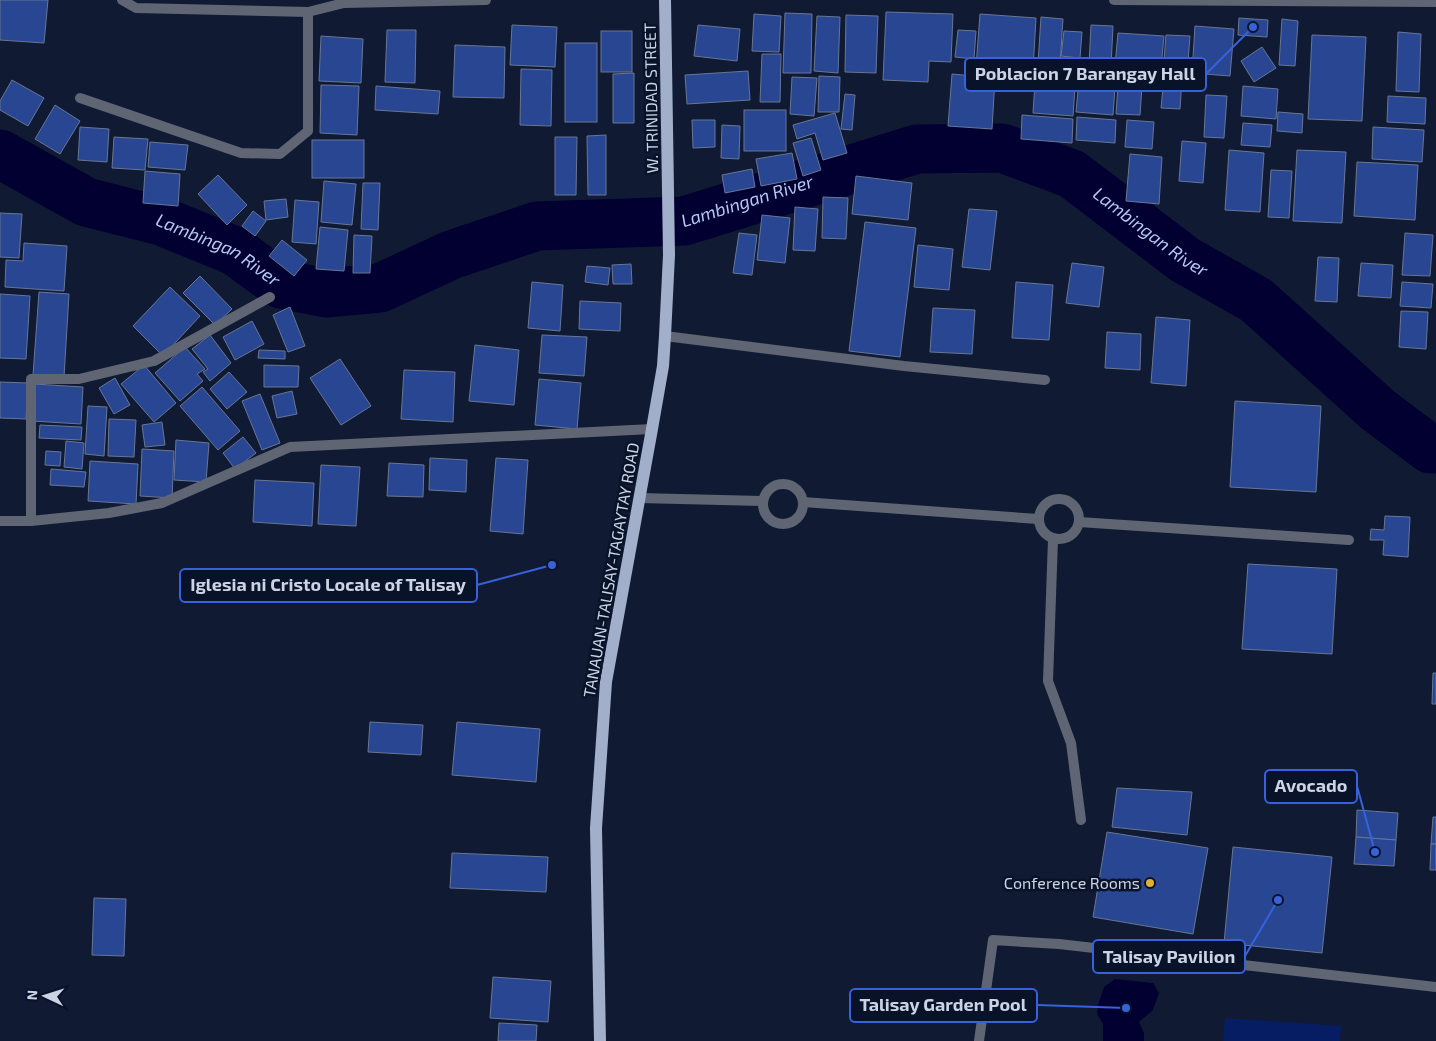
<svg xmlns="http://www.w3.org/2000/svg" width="1436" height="1041" font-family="'Exo 2',sans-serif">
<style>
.green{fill:#071d63}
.water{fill:#010030}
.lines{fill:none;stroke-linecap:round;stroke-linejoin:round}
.river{stroke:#010030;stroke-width:49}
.building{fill:#284691;stroke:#687695}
.service{stroke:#5f6572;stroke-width:10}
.minor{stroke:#5f6572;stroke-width:10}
.primary{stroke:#a2afcb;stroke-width:12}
.poi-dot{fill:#e1af34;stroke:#081229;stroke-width:2}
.labels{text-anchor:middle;stroke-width:5;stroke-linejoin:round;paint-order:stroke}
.street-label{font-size:16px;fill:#cbd3e4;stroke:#081229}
.poi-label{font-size:16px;fill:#cbd3e4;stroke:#081229;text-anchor:end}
.water-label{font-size:18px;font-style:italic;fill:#b5c9f3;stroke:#081229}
.leader{fill:none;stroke:#3762da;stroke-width:2}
.callout-dot{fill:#3762da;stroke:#081229;stroke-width:2}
.callout{fill:#081229;stroke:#3762da;stroke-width:2}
.callout-label{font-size:18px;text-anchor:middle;font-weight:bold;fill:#cbd3e4}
</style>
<rect width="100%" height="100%" fill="#101b33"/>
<!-- green -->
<path class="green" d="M1225,1018L1341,1026L1340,1041H1223Z"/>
<!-- water -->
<path class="water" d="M1115,979L1153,983L1159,993L1153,1010L1139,1022L1144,1033V1041H1103V1024L1097,1014L1098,1005L1104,987Z"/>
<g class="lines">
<!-- river -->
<path class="river" id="s1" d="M0,154L86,202L161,221L235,251L280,284L326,293L380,288L451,255L537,226L684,221L917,149L1002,148L1072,174L1185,260L1256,300L1378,410L1430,449H1436"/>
</g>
<!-- building -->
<g class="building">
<path d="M0,0H48L44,43L0,40Z"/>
<path d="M886,12L953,14L951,62L929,61L928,82L883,80Z"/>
<path d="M785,13L812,14L811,73H783Z"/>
<path d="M754,14L781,16L779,52L752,51Z"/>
<path d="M980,14L1036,18L1032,87L1000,85L1002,69L976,67Z"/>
<path d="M846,15L878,16L876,73L845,72Z"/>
<path d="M817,16L840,17L838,73L814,71Z"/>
<path d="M1041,17L1063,19L1060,65L1038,63Z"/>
<path d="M1239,18L1268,20L1267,37L1238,35Z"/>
<path d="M1282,19L1298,21L1295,66L1279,65Z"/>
<path d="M512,25L557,27L555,67L510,65Z"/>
<path d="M698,25L740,29L737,61L694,56Z"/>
<path d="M1091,25L1113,26L1111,67L1089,65Z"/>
<path d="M1195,26L1234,29L1230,76L1192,73Z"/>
<path d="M387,30H416L415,83L385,82Z"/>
<path d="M958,30L976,31L974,59L955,57Z"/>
<rect x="601" y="31" width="31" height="41"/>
<path d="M1064,31L1082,32L1080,58L1061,56Z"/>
<path d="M1398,32L1421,34L1419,92L1396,91Z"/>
<path d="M1118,33L1164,36L1161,68L1115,65Z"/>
<path d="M1166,35L1190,36L1187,75L1163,73Z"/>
<path d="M1312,35L1366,37L1362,121L1308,119Z"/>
<path d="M321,36L363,39L361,83L319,81Z"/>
<rect x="565" y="43" width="32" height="79"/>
<path d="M455,45L505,47L504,98L453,97Z"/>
<path d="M1262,47L1276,68L1254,82L1241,61Z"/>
<path d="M762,54H781L780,102H760Z"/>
<path d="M1036,68L1076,72L1073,116L1033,113Z"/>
<path d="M521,69L552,70L551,126L520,125Z"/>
<path d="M1080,70L1116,73L1113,115L1076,112Z"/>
<path d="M1119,70L1143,72L1140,115L1116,114Z"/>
<path d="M748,71L750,100L687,104L685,75Z"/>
<path d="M634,73V123H613V74Z"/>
<path d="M952,74L995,78L992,129L948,126Z"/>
<path d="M819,76L840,77L839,112H818Z"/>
<path d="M792,77L817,78L814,116L790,114Z"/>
<path d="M1164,77L1182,78L1180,109L1161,108Z"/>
<path d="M12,80L44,98L28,126L0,110V101Z"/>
<path d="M321,85L359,86L357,135L320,133Z"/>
<path d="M376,86L440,91L438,114L375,110Z"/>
<path d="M1243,86L1278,89L1276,119L1241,116Z"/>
<path d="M845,94L855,95L852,130L841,129Z"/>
<path d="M1206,95L1227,96L1224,138L1204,137Z"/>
<path d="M1388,96L1426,98L1425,124L1387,122Z"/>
<path d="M55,105L80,121L60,154L35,139Z"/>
<rect x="744" y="110" width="42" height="41"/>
<path d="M1278,112L1303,114L1302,133L1277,131Z"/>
<path d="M835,113L847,153L823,160L815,133L797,139L793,125Z"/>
<path d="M1022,115L1073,119L1072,143L1021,139Z"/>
<path d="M1077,117L1116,120L1115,143L1076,140Z"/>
<path d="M692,120H715V147L693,148Z"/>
<path d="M1127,120L1154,122L1152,149L1125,147Z"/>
<path d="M1243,123L1272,125L1270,147L1241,145Z"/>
<path d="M722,125L740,126L739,159L721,158Z"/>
<path d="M80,127L109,129L107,162L78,160Z"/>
<path d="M1373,127L1424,130L1422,162L1372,159Z"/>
<path d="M606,135V195H588L587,136Z"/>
<path d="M114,137L148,139L145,170L112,168Z"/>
<path d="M555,137H577L576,195H555Z"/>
<path d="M811,138L821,170L803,176L793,143Z"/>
<rect x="312" y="140" width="52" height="38"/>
<path d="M1182,141L1206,143L1203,183L1179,181Z"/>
<path d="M150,142L188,145L185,170L148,167Z"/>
<path d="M1229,150L1264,153L1260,212L1225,210Z"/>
<path d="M1297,150L1346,152L1342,223L1293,221Z"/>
<path d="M792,153L797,179L761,186L756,159Z"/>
<path d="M1130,154L1162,157L1159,204L1126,201Z"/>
<path d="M1357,162L1418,165L1415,220L1354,216Z"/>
<path d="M752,169L755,187L725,193L722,175Z"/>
<path d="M1271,170L1292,171L1289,218L1268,217Z"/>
<path d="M145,171L180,174L178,206L143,203Z"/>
<path d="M218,175L247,205L227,225L198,194Z"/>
<path d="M856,176L912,183L908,220L852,214Z"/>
<path d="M324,181L356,184L352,225L321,222Z"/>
<path d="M363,183H380L378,230L361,229Z"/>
<path d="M823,197L848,198L846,239L822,238Z"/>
<path d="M286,199L288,217L266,220L264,201Z"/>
<path d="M295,200L319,202L316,244L292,242Z"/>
<path d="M795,207L818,209L815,251L793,250Z"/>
<path d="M969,209L997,211L990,270L962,267Z"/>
<path d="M253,211L266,221L255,236L242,226Z"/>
<path d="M0,213L22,214L19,258L0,257Z"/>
<path d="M762,215L790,218L785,263L757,260Z"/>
<path d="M865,222L916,228L900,357L849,351Z"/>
<path d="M320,227L348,230L344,271L316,269Z"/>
<path d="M739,233L757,235L752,275L733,273Z"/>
<path d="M1405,233L1433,235L1430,276L1402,275Z"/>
<path d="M354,235L372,236L370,273H353Z"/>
<path d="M282,240L307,260L294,276L269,256Z"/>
<path d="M24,243L67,246L64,291L5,287L6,260L23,261Z"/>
<path d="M918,245L953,249L949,290L914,287Z"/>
<path d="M1318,257L1339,258L1337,302L1315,301Z"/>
<path d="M1072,263L1104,267L1099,307L1066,303Z"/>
<path d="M1361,263L1393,265L1391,298L1358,296Z"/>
<path d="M631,264L632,284H613L612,265Z"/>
<path d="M587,266L610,268L608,285L585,282Z"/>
<path d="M200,276L232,309L215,325L183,293Z"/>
<path d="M532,282L563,285L560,331L528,328Z"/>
<path d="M1016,282L1053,285L1049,340L1012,338Z"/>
<path d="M1402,282L1433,284L1431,308L1400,306Z"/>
<path d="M170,287L200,316L163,356L133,326Z"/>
<path d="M39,292L69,294L64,377L33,375Z"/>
<path d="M0,294L30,296L26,359L0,358Z"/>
<path d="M580,301L621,303L620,331L579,329Z"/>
<path d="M290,307L305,346L288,352L273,315Z"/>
<path d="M933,308L975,310L972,354L930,352Z"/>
<path d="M1401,311L1428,312L1426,349L1399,347Z"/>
<path d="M1156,317L1190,320L1186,386L1151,383Z"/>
<path d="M252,321L264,344L235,360L223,337Z"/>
<path d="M1107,332L1141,334L1140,370L1105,368Z"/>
<path d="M210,335L231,363L210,381L203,372L208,369L192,349Z"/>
<path d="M542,335L587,337L584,376L539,373Z"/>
<path d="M475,345L519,350L514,405L469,401Z"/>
<path d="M185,347L205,369L197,374L203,381L180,401L155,373Z"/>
<path d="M259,350L285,351V359L258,358Z"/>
<path d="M340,359L371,406L341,425L310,378Z"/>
<path d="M144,365L176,403L154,422L121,384Z"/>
<path d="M264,365L299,366L298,387H264Z"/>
<path d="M404,370L455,372L453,422L401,419Z"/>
<path d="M229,372L247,392L227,409L210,389Z"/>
<path d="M115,378L130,405L114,414L99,388Z"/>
<path d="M539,379L581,383L577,429L535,425Z"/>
<path d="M0,382L28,383L26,419L0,418Z"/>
<path d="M34,384L83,387L81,424L32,421Z"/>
<path d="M202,387L240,431L218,450L180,406Z"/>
<path d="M292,391L297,414L277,418L272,396Z"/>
<path d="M260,394L280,443L262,450L242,401Z"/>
<path d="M1235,401L1321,406L1316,492L1230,487Z"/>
<path d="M88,406L107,407L104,456L85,454Z"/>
<path d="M109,419L136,420L134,457L108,456Z"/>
<path d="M162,422L165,445L145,447L142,425Z"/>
<path d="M40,425L82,427L81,440L39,438Z"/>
<path d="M243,437L256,453L235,469L223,453Z"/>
<path d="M176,440L209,443L206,482L174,480Z"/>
<path d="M66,441L84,443L82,469L64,467Z"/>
<path d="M142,449L174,451L172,498L140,496Z"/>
<path d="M46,451L61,452L60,466L45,465Z"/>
<path d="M430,458L467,460L466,492L429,490Z"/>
<path d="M496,458L528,460L523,534L490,531Z"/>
<path d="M90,461L138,464L136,504L88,501Z"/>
<path d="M389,463L424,465L423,497L387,496Z"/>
<path d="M321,465L360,467L356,526L318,524Z"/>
<path d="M51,469L86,472L84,487L50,485Z"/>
<path d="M255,480L314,483L312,526L253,522Z"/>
<path d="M1385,516L1410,517L1408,557L1383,555L1384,540H1370L1371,529L1384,530Z"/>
<path d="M1248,564L1337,569L1332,654L1242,649Z"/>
<path d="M1433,673H1436V704H1432Z"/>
<path d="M370,722L423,725L421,755L368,752Z"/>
<path d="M457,722L540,729L536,782L452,775Z"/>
<path d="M1117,788L1192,792L1187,835L1112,827Z"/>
<path d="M1357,810L1398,813L1396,840L1356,837Z"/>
<path d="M1433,817H1436V844H1431Z"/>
<path d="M1107,832L1208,848L1193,934L1093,917Z"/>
<path d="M1356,837L1396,840L1394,866L1354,864Z"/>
<path d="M1431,844H1436V870H1430Z"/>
<path d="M1233,847L1332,857L1322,953L1224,943Z"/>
<path d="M452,853L548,857L546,892L450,888Z"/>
<path d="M94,898L126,899L124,956L92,955Z"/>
<path d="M493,977L551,981L548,1022L490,1018Z"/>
<path d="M499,1023L537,1025L536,1041H498Z"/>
</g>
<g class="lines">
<!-- service -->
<g class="service">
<path d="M122,0L136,8L308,12"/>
<path d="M1053,539L1048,681L1071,743L1081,820"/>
<path d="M979,1041L993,940L1059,944L1436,987"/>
</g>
<!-- minor -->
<g class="minor">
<path d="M1114,0L1436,2"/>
<path d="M80,98L241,153L280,154L308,131V12L344,3L486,0"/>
<path d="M665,336L904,366L1045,380"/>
<circle cx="783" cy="504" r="20"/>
<path d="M639,498L762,501"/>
<circle cx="1059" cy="519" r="20"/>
<path d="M803,502L1038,519"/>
<path d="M0,521H31L109,513L162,503L290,447L652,429"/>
<path d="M31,521V379H79L154,361L270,297"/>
<path d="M1079,522L1349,540"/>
</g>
<!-- primary -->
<path class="primary" d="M600,1041L596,828L606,682L652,429L663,366L665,336L669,255L665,0"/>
</g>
<!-- markers -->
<circle class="poi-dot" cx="1150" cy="883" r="5"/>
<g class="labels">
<!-- street labels -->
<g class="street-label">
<text transform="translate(651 98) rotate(-91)" y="6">W. TRINIDAD STREET</text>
<text transform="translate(611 570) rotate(-80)" y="6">TANAUAN-TALISAY-TAGAYTAY ROAD</text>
</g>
<!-- poi labels -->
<g class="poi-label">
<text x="1140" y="889">Conference Rooms</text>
</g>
<!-- water labels -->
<g class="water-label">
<text dy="6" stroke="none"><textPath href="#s1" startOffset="795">Lambingan River</textPath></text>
<text dy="6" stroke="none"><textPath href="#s1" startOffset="1230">Lambingan River</textPath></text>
<text dy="6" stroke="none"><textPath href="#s1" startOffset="240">Lambingan River</textPath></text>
</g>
</g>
<!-- callouts -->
<path class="leader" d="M1253 27L1206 74M552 565L477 585M1375 852L1357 786M1278 900L1245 956M1126 1008L1037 1005"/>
<g class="callout-dot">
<circle cx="1253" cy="27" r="5"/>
<circle cx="552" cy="565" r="5"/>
<circle cx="1375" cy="852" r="5"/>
<circle cx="1278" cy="900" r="5"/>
<circle cx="1126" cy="1008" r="5"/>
</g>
<g class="callout">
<rect x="965" y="58" width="241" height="33" rx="5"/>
<rect x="180" y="569" width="297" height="33" rx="5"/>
<rect x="1265" y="770" width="92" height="33" rx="5"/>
<rect x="1093" y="940" width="152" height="33" rx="5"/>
<rect x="850" y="989" width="187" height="33" rx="5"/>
</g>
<g class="callout-label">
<text x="1085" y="80">Poblacion 7 Barangay Hall</text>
<text x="328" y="591">Iglesia ni Cristo Locale of Talisay</text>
<text x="1311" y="792">Avocado</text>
<text x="1169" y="963">Talisay Pavilion</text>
<text x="943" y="1011">Talisay Garden Pool</text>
</g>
<!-- north arrow -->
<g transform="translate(45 996) rotate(274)" stroke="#081229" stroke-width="4" paint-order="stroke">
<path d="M0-4L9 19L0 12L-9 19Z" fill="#cbd3e4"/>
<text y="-8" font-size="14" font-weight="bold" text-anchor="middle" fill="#cbd3e4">N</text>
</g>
</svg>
